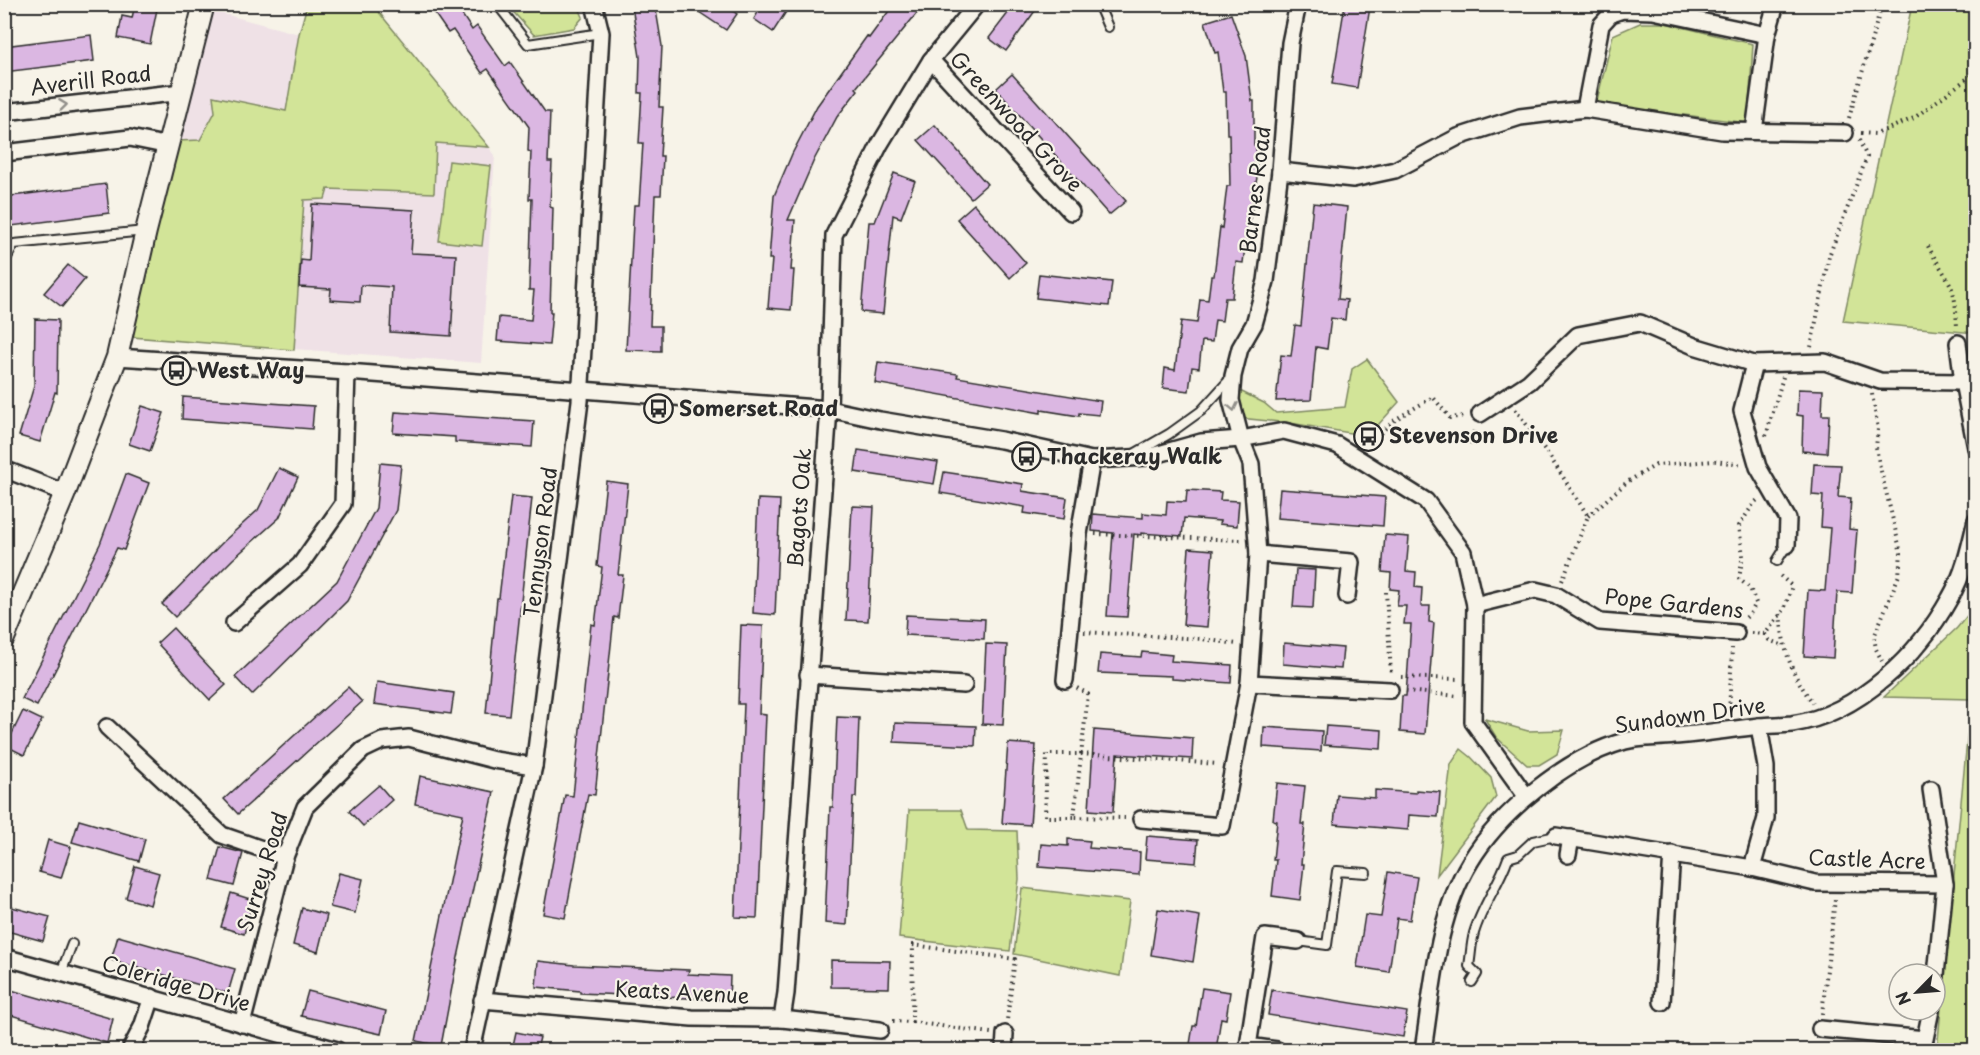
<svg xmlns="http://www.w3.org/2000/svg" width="1980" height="1055" font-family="'Playpen Sans',sans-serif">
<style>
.built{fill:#efe1e6}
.green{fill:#d2e498;stroke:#7e8862;stroke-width:1.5}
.building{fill:#dbb7e2;stroke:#2b2b2b;stroke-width:1.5}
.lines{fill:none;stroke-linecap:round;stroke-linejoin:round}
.service-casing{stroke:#2b2b2b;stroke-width:12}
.minor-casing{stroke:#2b2b2b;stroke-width:20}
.tertiary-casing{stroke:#2b2b2b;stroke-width:24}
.path{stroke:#2b2b2b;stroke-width:4;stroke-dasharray:1.5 4.5;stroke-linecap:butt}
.service{stroke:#f7f3e8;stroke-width:8}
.minor{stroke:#f7f3e8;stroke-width:15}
.tertiary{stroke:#f7f3e8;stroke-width:20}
.oneway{stroke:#918f8a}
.labels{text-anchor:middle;stroke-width:4.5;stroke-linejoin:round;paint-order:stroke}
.street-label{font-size:21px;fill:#2b2b2b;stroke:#f7f3e8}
.poi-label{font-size:21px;font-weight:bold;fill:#2b2b2b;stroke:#f7f3e8;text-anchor:start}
</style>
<rect width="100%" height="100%" fill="#f7f3e8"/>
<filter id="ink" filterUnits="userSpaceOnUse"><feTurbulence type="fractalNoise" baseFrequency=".0167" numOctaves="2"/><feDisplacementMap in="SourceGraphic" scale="12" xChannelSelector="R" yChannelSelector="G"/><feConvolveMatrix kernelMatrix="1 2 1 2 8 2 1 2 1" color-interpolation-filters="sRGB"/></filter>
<g filter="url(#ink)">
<!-- built -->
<path class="built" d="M307,5H373L495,155L481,363L132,337L209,10L299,34Z"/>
<!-- green -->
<g class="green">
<path d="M307,5H373L489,147L436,143L434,193L328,189L325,199L304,200L294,350L132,337L178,141L200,140L215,112L213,96L286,111L299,34Z"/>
<path d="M507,5H578L583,17L574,28L534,35Z"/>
<path d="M1912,5H1975V333L1843,321Z"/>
<path d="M1640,23H1665L1753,44L1748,123L1596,104L1613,35Z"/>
<path d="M449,161L491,166L482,246L439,241Z"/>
<path d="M1367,359L1399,402L1368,436L1290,423L1239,418L1236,389L1264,403L1276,413L1345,407L1352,369Z"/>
<path d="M1975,606V1050H1937L1971,699L1884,697L1957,628Z"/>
<path d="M1485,719L1528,731L1564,730L1557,754L1539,765H1527L1496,737Z"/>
<path d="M1461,749L1471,757L1491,778L1496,797L1437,875L1451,764Z"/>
<path d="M909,810H961L968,830L1017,831L1019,879L1010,951L899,938Z"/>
<path d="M1022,888L1130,901L1120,976L1014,954Z"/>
</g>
<!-- building -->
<g class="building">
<path d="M135,4H158L150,44L118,38L122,16L132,18Z"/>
<path d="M428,4H455L472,30L477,26L505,66L510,62L545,112H550L548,162H552L550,207L553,208L550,312H552L549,345L497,341L499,317L531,320L534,290H529L532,199H529L531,152L528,151L529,127L488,69L482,73L453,30L448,33Z"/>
<path d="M644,4H655L662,46L659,107H663L660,156H663L661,195H655L650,326H661V351L626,350L634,205H639L643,143H639L642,93H639L640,57L632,6Z"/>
<path d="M687,4H723L737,14L726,30Z"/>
<path d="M763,4H791L773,32L754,19Z"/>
<path d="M894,4H906L917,13L856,88L858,90L837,117L814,160L788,220H795L791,270H794L791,310L768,308L772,259H769L774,196L792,154L817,106L867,36L869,38Z"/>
<path d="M1015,4H1040L1006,51L989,38Z"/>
<path d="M1345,4L1370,7L1357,88L1332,84Z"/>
<path d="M1231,14L1246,56L1252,101H1254V145H1256L1257,177L1250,221H1248L1243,263L1236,262L1232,298H1225L1222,321L1215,320L1212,342L1202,341L1199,368L1192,367L1189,391L1163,388L1165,368L1175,370L1181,321L1197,323L1200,299L1208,300L1211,276H1214L1220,227L1222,228L1227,186H1230L1229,134H1227L1226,92H1223L1218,52L1215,53L1205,22Z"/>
<path d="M91,35L94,61L4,72V46Z"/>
<path d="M1012,74L1126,201L1109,215L996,89Z"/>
<path d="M935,125L987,184L971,198L918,140Z"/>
<path d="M894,173L915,181L901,218L893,215L883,314L861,312L869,222H875Z"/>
<path d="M106,184L109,213L4,227V197Z"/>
<path d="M1313,203L1347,207L1338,299L1347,300L1345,320L1331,318L1327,349L1316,347L1311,400L1276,401L1281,355L1291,356L1295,325L1301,326Z"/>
<path d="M312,204L414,210L411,253L456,255L451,336L390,332L392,287L361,285L360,302L330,300L331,289L299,287L301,260L309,261Z"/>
<path d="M974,204L1026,263L1010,278L957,219Z"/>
<path d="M68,265L85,279L62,307L44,293Z"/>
<path d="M1039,274L1112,282L1109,306L1036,298Z"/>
<path d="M35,319L58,320L57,393L55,392L40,442L19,436L34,386Z"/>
<path d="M878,362L958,374L957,377L1101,401L1099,415L1079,413V416L1041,410V413L875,383Z"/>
<path d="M1798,389L1823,390L1822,415H1829L1827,453L1802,451L1803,416L1797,415Z"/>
<path d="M183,397L314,406L312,429L182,419Z"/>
<path d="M142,406L164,413L150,451L129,444Z"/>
<path d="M395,412L534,421L532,447L455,442V437L393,433Z"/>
<path d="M858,450L938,462L934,484L855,472Z"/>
<path d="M380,463L401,465L396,510L347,601L252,695L235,677L337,581L376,508Z"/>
<path d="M1814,464L1841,465L1838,497L1851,498L1849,529L1857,530L1852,593L1837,592L1833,658L1804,656L1808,590L1825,591L1830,528L1821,527L1823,496L1812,495Z"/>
<path d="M279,468L298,477L279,518L233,559L175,617L162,604L224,541L258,510Z"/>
<path d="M944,472L1023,484L1022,491L1067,498L1064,519L1024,513L1025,507L940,493Z"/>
<path d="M126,474L149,483L124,550L117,548L37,706L22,699L100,544Z"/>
<path d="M606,481L628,484L618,575H623L618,618L614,617L595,795L588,794L565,918L543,914L565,795L573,796L591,624L595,625L602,567L597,566Z"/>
<path d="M1280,489L1385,497L1383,526L1277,518Z"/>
<path d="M1187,490L1221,492L1220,500L1239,501L1237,526L1219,524L1220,521L1184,518L1182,536L1141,533V535L1134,534L1127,617L1107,616L1113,533L1092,531L1093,514L1143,518V513L1166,515L1167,501L1186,502Z"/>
<path d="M511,496L532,498L509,715L486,713L497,598H499Z"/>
<path d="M758,499L780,500L775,615L753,613Z"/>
<path d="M852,506L874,507L868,621L846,620Z"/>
<path d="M1385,535L1409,537L1406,571L1416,572L1415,587L1422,588L1421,606H1430L1429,622L1434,623L1425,734L1400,732L1402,696H1406L1411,624H1404L1406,606H1397L1399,590L1390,589L1391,573L1382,572Z"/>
<path d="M1189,548L1213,550L1207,627L1183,625Z"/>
<path d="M1296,569L1315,570L1313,608L1293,607Z"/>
<path d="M906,615L985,619L984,639L905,635Z"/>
<path d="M741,625L763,626L759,714L766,715L757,918L735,917L744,704H738Z"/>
<path d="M173,628L226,685L210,700L157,643Z"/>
<path d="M1284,643L1343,648L1341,669L1283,664Z"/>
<path d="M986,644L1007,645L1003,725L982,724Z"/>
<path d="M1142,652L1172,655L1171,661L1232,665L1231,683L1172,679V676L1098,673L1100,654L1141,657Z"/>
<path d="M377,682L454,693L451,714L374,704Z"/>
<path d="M348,687L362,702L238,814L224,799Z"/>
<path d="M23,711L42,720L24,755L6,746Z"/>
<path d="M837,717L859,718L856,797H853L847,925L825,923L830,807H833Z"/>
<path d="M895,723L976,726L975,746L894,742Z"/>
<path d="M1326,726L1382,730L1381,749L1324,745Z"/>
<path d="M1264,727L1322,731L1321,751L1263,747Z"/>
<path d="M1094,730L1193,738L1192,759L1117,754L1113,812L1089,810Z"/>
<path d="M1008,743L1036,745L1030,825L1002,823Z"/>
<path d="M420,776L494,792L455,971L441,1046L416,1041L463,814L415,804Z"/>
<path d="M1277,783L1305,786L1301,824H1305L1301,864H1304L1300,900L1272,896L1276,860H1273L1277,821L1273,820Z"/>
<path d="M379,785L392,800L363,826L349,811Z"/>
<path d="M1375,790L1416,793V790L1440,792L1438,817L1409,815L1408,830L1334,824L1337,795L1375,798Z"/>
<path d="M79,820L145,839L139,861L72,842Z"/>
<path d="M1147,836L1198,840L1196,863L1145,859Z"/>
<path d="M1068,839L1090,841L1089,848L1140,852L1139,875L1039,867L1041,844L1068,846Z"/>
<path d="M48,840L71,847L61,878L39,872Z"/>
<path d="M220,847L243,853L234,886L211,880Z"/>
<path d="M135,866L159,873L150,905L126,898Z"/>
<path d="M1388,872L1417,877L1410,920L1397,918L1389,972L1357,967L1365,915L1381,917Z"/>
<path d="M339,873L363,879L355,913L330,907Z"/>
<path d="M231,893L253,900L244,934L221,927Z"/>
<path d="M4,905L50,917L43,941L7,931L8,925L4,924Z"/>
<path d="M302,908L327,915L318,952L293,945Z"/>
<path d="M1158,909L1200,916L1193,962L1151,955Z"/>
<path d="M118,936L235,969L228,993L111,960Z"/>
<path d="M831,960L890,961L889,988L831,987Z"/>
<path d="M538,961L574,965L689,970L688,974L730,976L729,1000L580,993V991L536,987Z"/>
<path d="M4,988L113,1019L107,1043L4,1013Z"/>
<path d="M1202,988L1230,992L1226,1019L1221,1018L1216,1050H1189L1193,1026H1196Z"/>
<path d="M1272,990L1407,1012L1403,1037L1268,1015Z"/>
<path d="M308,991L386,1011L381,1034L301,1016Z"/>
<path d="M516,1032L540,1037L537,1050H512Z"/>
</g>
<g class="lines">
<defs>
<g id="service">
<path d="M497,4L528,44L601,33"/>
<path d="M1098,4L1108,27"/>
<path d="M4,263L14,244L145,231"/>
<path d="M1134,454L1169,434L1201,411L1232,377"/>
<path d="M1777,561L1787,545"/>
<path d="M1298,941L1327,945L1337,871L1366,873"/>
<path d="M61,973L72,944"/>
<path d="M1472,982L1477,974L1469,966C1471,955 1471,944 1474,933C1482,906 1499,884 1508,858L1518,855L1533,841L1556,836"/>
</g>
<g id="minor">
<path d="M1767,35L1776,4"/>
<path d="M931,60L1071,212"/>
<path d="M1585,109L1601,25L1611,14L1623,10L1653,11L1767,35L1754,131"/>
<path d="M4,112L182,92"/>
<path d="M4,153L130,138L169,146"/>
<path d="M1280,171L1353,179L1395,170L1458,137L1520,117L1585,109L1722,131L1845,133"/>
<path d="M1958,343L1963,382L1976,448"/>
<path d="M117,357L347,372L829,409L880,420L1001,440L1092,460L1148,457L1201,442L1241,439L1284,431L1337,445L1426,501L1463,552L1475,605L1473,722L1526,796"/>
<path d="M1754,364L1742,411L1758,467L1788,519L1787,545"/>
<path d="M1480,414L1529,382L1578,335L1640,323L1694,346L1754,364L1825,362L1880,381L1963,382"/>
<path d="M4,469L65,493"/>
<path d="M1258,554L1351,562L1347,596"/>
<path d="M1475,605L1535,590L1556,595L1600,622L1736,633"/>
<path d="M234,623L300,565L343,504L347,372"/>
<path d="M808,675L964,685"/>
<path d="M1065,680L1079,534L1092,460"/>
<path d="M1249,683L1390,690"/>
<path d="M1759,726L1766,767V818L1752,868L1815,883L1945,884"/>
<path d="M107,727L222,835L285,857"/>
<path d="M1931,789L1945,884L1935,985"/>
<path d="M1141,819L1222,826L1249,683L1258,554L1251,464L1241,439L1231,400L1233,376L1240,348L1254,324L1266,281L1280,171L1290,43L1298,4"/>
<path d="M1556,836L1752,868"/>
<path d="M1568,855L1571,838"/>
<path d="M4,957L337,1050"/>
<path d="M482,1000L692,1018L782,1019L880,1030"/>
<path d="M1662,1002L1672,854"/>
<path d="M782,1019L786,993L829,409L834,235L880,144L931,60L977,4"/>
<path d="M242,1024L285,857L305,807L363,750L382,741L409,738L494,760L534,766"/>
<path d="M1820,1029L1925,1039L1931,1010"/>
<path d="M130,1050L142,1027L152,997"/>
<path d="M472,1050L534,766L580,401L601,33L594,4"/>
<path d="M1004,1050L1005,1034"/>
<path d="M1277,1050L1248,1046L1265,937L1298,941"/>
<path d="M1423,1050C1433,988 1436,918 1470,862C1500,812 1567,757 1625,741C1640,737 1658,738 1674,736C1703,734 1731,729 1760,726C1771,725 1781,725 1792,724C1859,714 1919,654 1950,598C1964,574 1970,546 1976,520"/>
</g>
<path id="tertiary" d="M4,638L65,493L117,357L146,231L204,4"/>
</defs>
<!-- service casing -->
<use href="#service" class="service-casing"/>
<!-- minor casing -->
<use href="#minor" class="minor-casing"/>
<!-- tertiary casing -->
<use href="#tertiary" class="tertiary-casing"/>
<!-- path -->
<g class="path">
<path d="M1849,118L1882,4"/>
<path d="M1861,133L1876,134L1914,118L1976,72"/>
<path d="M1928,246C1934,258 1942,269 1948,280C1956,293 1956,311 1957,327"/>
<path d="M1811,347L1829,256L1867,157L1859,140"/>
<path d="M1872,394L1878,429L1876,447L1879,463L1901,553L1899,575L1874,637L1876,649L1882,661"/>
<path d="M1515,409L1550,457L1588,516L1562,581"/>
<path d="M1766,436L1783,377"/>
<path d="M1470,444L1475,428"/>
<path d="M1367,445L1396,419L1433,397L1450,418L1465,416"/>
<path d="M1588,516L1627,482L1656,465L1715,461L1743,465"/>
<path d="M1095,534L1241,540"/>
<path d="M1743,556L1739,526L1754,503L1760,498"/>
<path d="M1742,560L1739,579L1750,588L1756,603L1750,614L1743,620"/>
<path d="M1386,592L1391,674"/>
<path d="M1780,614C1784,652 1790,672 1813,703"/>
<path d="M1084,632L1202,639L1237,644"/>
<path d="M1751,633L1765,634L1784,610L1792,586L1777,573"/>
<path d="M1765,634L1769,640L1784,646"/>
<path d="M1401,677L1459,679"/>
<path d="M1077,688L1088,694L1074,817L1125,818"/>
<path d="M1406,691L1458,696"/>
<path d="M1729,715L1732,648"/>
<path d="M1074,817H1045L1047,754H1081L1218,764"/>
<path d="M1822,1014L1835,899"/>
<path d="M893,1021L912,1022L913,945L1015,959L1007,1020"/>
<path d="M912,1022L991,1033"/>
</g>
<!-- service -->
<use href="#service" class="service"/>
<!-- minor -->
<use href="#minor" class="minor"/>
<!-- tertiary -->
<use href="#tertiary" class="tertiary"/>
</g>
<!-- one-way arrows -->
<defs><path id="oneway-chevron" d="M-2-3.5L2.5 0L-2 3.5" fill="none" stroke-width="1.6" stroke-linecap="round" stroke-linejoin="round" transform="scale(1.5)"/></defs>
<g class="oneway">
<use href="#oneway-chevron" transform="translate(63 105) rotate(-7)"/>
<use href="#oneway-chevron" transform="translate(1233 407) rotate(78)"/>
</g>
</g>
<!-- icons -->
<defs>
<symbol id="bus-ring" viewBox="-11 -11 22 22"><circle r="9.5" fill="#f7f3e8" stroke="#2b2b2b" stroke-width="1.5"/><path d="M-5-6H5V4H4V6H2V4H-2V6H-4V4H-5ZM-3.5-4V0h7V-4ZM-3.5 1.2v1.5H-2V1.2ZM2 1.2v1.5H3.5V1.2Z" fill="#2b2b2b"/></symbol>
</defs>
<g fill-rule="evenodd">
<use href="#bus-ring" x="160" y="354" width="33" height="33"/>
<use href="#bus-ring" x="642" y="392" width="33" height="33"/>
<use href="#bus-ring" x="1352" y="420" width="33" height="33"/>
<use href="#bus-ring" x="1010" y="440" width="33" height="33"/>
</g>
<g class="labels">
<!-- street labels -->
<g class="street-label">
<text transform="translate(91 81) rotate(-7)" y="7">Averill Road</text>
<text transform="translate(1016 122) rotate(47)" y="7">Greenwood Grove</text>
<text transform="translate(1256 190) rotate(-83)" y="7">Barnes Road</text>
<text transform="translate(800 508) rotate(-86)" y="7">Bagots Oak</text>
<text transform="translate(541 542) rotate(-83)" y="7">Tennyson Road</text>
<text transform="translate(1674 604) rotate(6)" y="7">Pope Gardens</text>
<text transform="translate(1690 716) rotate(-8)" y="7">Sundown Drive</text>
<text transform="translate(1867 860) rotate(2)" y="7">Castle Acre</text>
<text transform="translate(263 872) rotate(-73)" y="7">Surrey Road</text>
<text transform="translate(176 984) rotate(16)" y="7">Coleridge Drive</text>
<text transform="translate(682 993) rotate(3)" y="7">Keats Avenue</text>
</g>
<!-- poi labels -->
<g class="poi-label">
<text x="197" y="378">West Way</text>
<text x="679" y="416">Somerset Road</text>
<text x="1389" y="443">Stevenson Drive</text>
<text x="1047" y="464">Thackeray Walk</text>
</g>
</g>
<!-- margin -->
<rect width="1980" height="1055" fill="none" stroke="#f7f3e8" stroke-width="24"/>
<rect x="12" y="12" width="1956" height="1031" fill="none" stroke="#2b2b2b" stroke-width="2" filter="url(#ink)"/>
<!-- north arrow -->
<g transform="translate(1917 992) rotate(245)"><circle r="28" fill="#f7f3e8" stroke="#a5a39c" stroke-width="1.5"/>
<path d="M0-4.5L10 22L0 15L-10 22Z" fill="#2b2b2b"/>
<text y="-9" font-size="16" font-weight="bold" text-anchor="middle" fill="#2b2b2b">N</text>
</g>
</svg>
